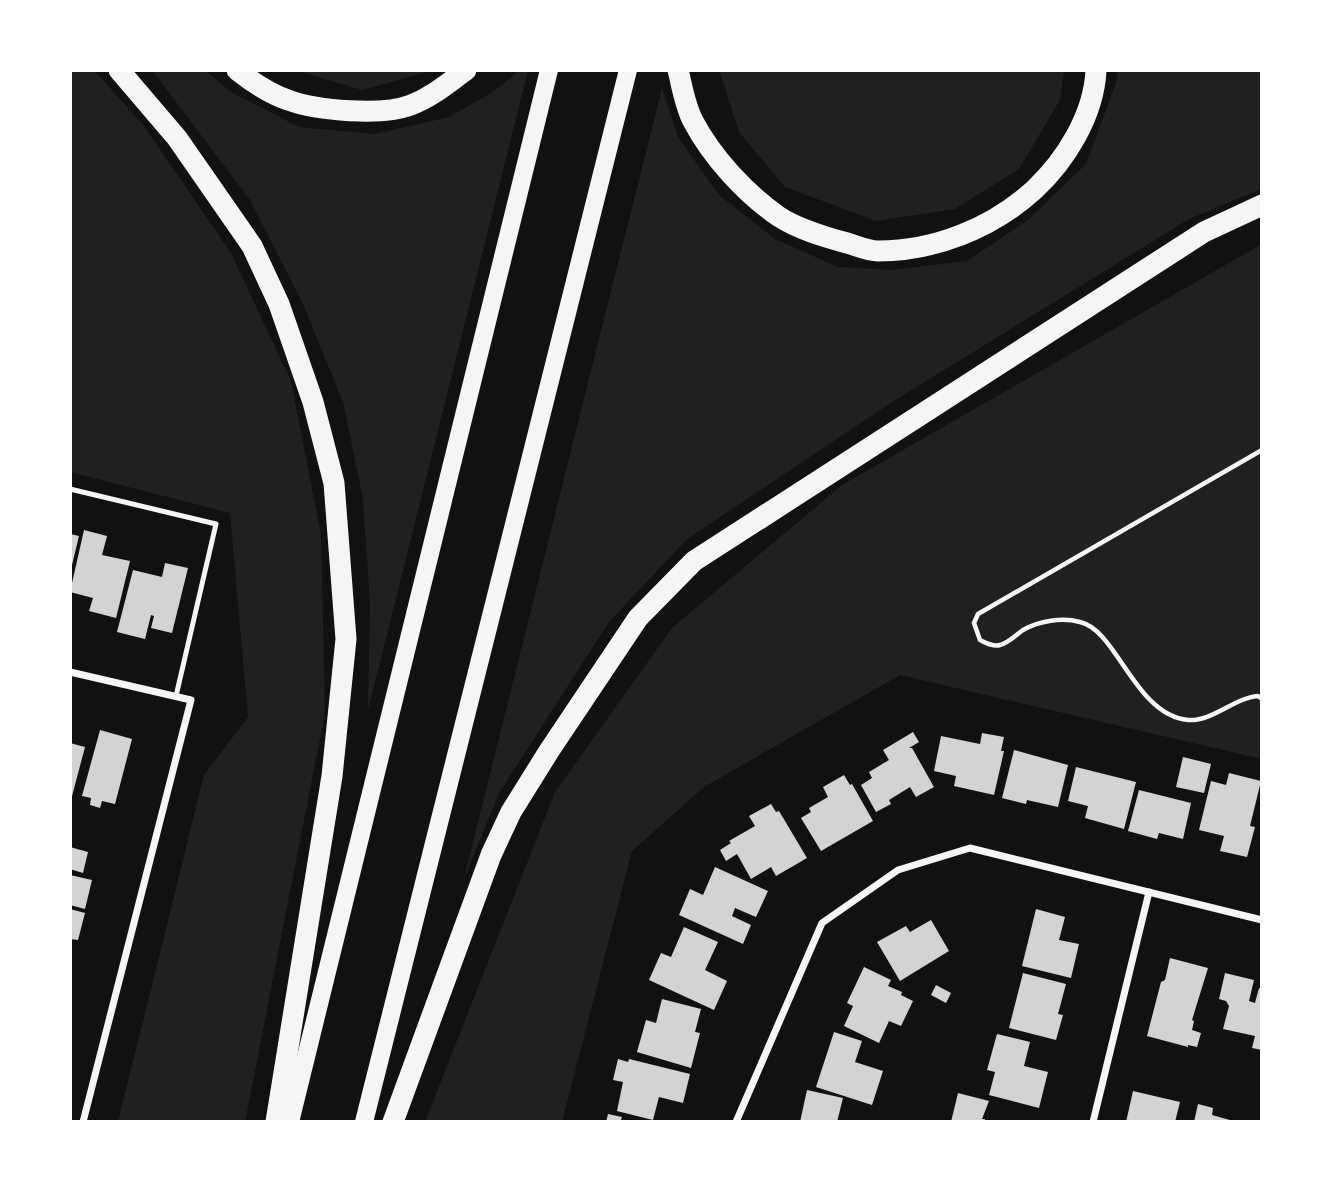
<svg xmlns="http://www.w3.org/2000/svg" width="1332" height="1192" font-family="'Alegreya Sans',sans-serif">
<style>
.green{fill:#202020}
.building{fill:#d3d3d3}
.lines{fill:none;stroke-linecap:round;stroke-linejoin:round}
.path{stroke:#f5f5f5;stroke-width:4.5}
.service{stroke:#f5f5f5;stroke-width:5}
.minor{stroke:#f5f5f5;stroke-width:7}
.primary{stroke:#f5f5f5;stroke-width:18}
.motorway{stroke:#f5f5f5;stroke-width:21}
</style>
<rect width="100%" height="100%" fill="#111"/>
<!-- green -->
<g class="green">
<path d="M70,70H94L144,126L231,253L291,381L321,534L325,713L245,1122H118L204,775L248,717L230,513L70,472Z"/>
<path d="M152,70H205L231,92L299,127L375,134L449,117L493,92L520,70H528L368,710L370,606L363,499L343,402L303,304L250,200Z"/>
<path d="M295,70H435L362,90Z"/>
<path d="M719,70H1064L1060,100L1019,169L955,209L876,221L785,187L739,132Z"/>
<path d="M1118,70H1262V189L1189,219L889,404L687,539L609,622L499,793L463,882L662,88L678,137L719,195L775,239L838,267L892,270L967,261L1028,220L1086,164L1117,80Z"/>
<path d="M1262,244V759L900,675L704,787L632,851L562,1122H425L555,792L672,628L842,485Z"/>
</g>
<!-- building -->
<g class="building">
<path d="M84,530L107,536L102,555L130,561L116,618L89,611L93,598L70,592Z"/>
<path d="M70,534L79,536L71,569H70Z"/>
<path d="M165,563L188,568L172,633L151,628L154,616L151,615L145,639L117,632L133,570L162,577Z"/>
<path d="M100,730L132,739L115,804L102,801L100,808L90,805L91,798L82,796Z"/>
<path d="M913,732L919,742L909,748H912L934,787L916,797L910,787L889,800L891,804L876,812L861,785L872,778L869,772L889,760L883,750Z"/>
<path d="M982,733L1004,737L1001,751H1004L994,795L954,786L956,776L934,771L941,736L980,744Z"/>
<path d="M70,743L85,747L71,800H70Z"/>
<path d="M1014,750L1068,765L1058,807L1027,800L1026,804L1002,798Z"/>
<path d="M1183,757L1211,764L1204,793L1176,787Z"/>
<path d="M1076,767L1136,782L1124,829L1085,818L1088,806L1068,801Z"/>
<path d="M1229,773L1261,781L1250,826L1255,827L1247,857L1220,851L1224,836L1199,830L1211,781L1226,785Z"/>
<path d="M844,775L850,785L852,784L873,821L821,851L801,818L811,812L809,808L828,797L823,787Z"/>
<path d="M1139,790L1191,803L1183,839L1159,833L1157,839L1128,831Z"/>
<path d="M771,804L776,812L779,811L807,858L776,876L771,867L751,879L737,854L726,861L720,850L731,843L729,841L755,826L749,816Z"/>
<path d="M70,847L88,852L83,873L70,869Z"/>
<path d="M715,867L768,891L756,917L735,908L732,916L751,925L743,944L679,915L690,889L703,895Z"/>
<path d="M70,875L92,880L85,909L70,905Z"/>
<path d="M70,909L85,913L78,940L70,939Z"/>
<path d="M1036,909L1065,917L1059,940L1079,944L1071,978L1022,966Z"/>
<path d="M931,920L949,951L900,981L877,942L906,926L910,932Z"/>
<path d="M684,927L718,942L705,970L727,981L714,1010L649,980L661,953L671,957Z"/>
<path d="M1170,958L1208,968L1192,1020L1194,1021L1192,1030L1201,1033L1197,1047L1188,1045V1047L1147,1036L1161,982L1165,980Z"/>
<path d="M864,967L891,980L888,986L902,992L901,995L913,1001L901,1026L889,1021L879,1043L844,1026L853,1006L847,1003Z"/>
<path d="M1023,973L1066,984L1058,1014L1063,1015L1056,1040L1009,1028Z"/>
<path d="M1225,973L1254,980L1249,1001L1255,1003L1259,988L1262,989V1050L1252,1048L1255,1036L1223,1029L1229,1006L1226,1001L1219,999Z"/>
<path d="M936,985L951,993L946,1003L931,995Z"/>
<path d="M662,999L701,1009L695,1032L700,1033L691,1068L637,1052L646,1020L656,1023Z"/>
<path d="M834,1032L862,1041L855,1062L883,1071L872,1105L816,1087Z"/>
<path d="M997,1034L1030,1042L1024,1066L1048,1072L1039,1108L989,1095L995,1072L987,1070Z"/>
<path d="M618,1059L628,1062L629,1059L690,1074L683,1103L659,1097L653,1120L617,1111L623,1082L613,1080Z"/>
<path d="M807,1090L843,1098L837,1122H800Z"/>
<path d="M1133,1091L1180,1102L1175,1122H1126Z"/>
<path d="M958,1093L989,1101L982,1119H985L984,1122H951Z"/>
<path d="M1198,1104L1213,1108L1212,1115L1237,1122H1194Z"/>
<path d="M608,1114L622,1117L620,1122H606Z"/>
</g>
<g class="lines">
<!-- path -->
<path class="path" d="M1262,450L978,614L974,623L980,640C986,643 993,647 1000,645C1008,643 1016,635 1023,630C1039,621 1062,617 1080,622C1117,630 1135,715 1188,720C1212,722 1234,698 1258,696L1262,699"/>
<!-- service -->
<path class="service" d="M70,489L216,524L176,696"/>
<!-- minor -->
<g class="minor">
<path d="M70,672L191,700L83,1122"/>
<path d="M736,1122L822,923L898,870L970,848L1262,920"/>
<path d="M1093,1122L1149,892"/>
</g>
<!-- primary -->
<g class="primary">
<path d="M290,1122L549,70"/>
<path d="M364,1122L628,70"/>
</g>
<!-- motorway -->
<g class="motorway">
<path d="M119,70L177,138L252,246L279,304L313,402L334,483L346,639L332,776L276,1122"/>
<path d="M237,70C252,82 270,94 288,100C318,111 382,116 411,105C432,97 448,83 466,70"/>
<path d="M678,70C682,86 685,106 693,121C712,157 745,193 778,216C797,229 825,237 847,243C857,246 868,251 878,251C935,251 992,228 1034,190C1066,160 1094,115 1096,70"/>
<path d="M393,1122L491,855L511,812L549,751L638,618L694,561L1204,232L1262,205"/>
</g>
</g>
<!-- border -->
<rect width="1332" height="1192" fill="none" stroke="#ffffff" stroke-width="144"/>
</svg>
